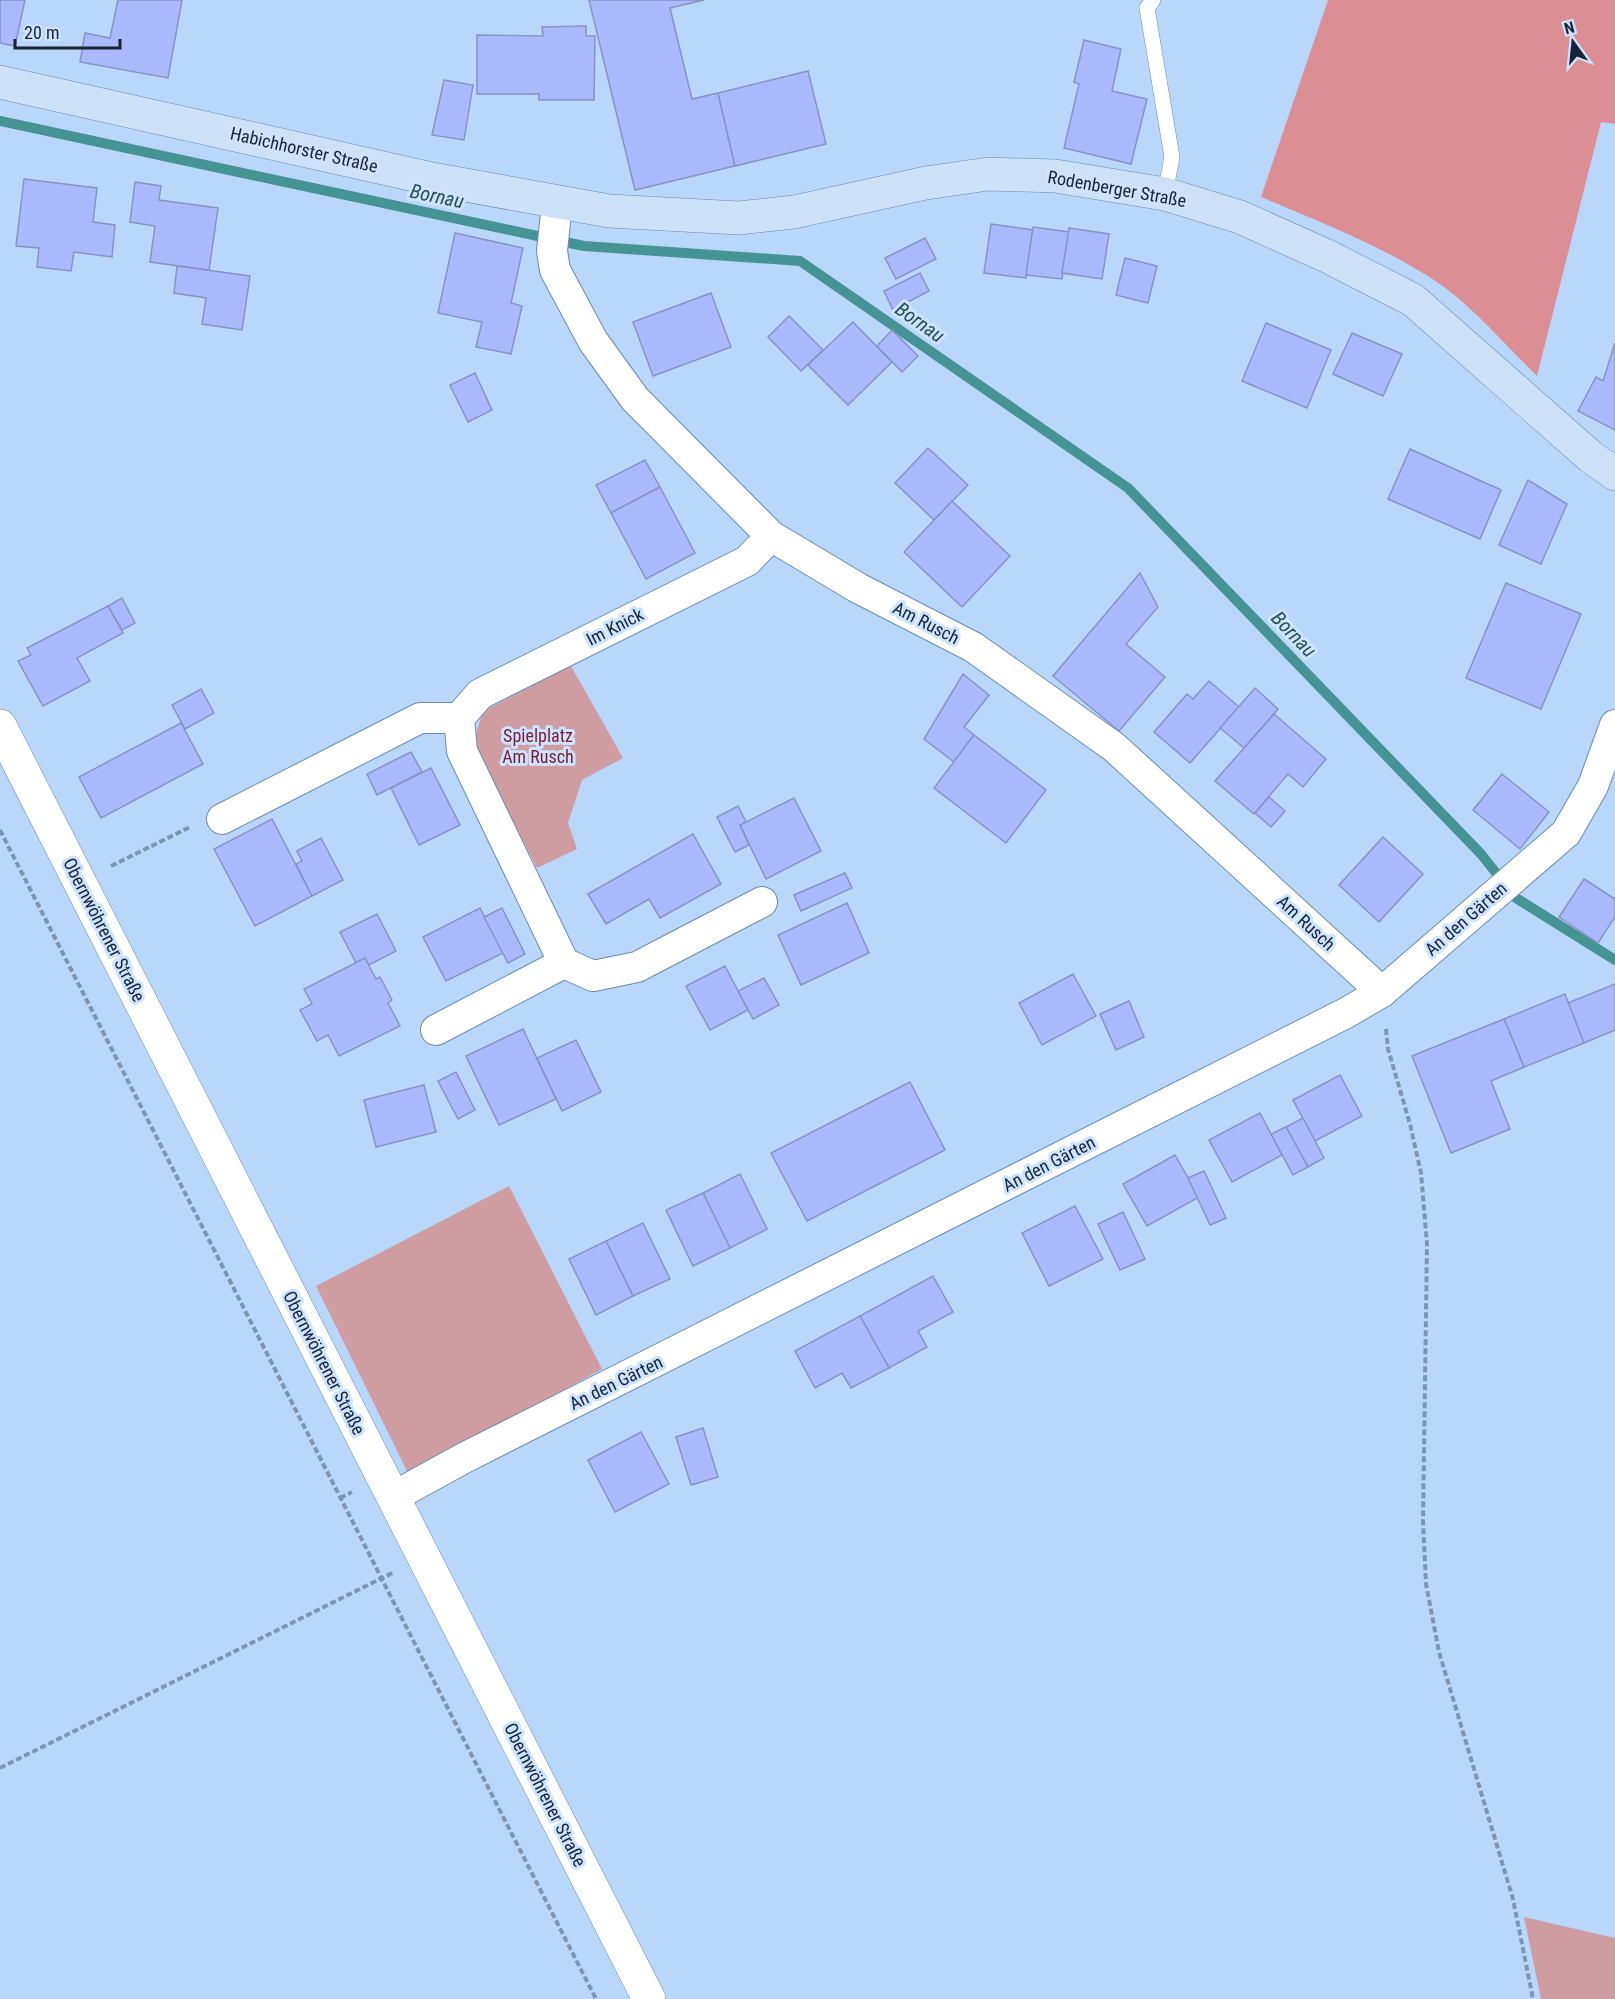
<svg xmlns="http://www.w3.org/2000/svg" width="1615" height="1999" font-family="'Roboto Condensed',sans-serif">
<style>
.green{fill:#cf9da1}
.forest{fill:#dc8e95}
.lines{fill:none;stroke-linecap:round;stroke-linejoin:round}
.stream{stroke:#469396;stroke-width:10}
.building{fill:#aab9fb;stroke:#8793c5;stroke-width:1.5}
.service-casing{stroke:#688ab5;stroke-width:16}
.minor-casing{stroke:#688ab5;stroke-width:32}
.tertiary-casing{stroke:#688ab5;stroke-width:34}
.secondary-casing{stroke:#688ab5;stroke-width:34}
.path{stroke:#7d95b2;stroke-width:4;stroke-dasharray:6 3;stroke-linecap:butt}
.service{stroke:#fff;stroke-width:15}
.minor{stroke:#fff;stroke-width:30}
.tertiary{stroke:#fff;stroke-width:33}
.secondary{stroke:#cce0f8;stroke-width:33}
.labels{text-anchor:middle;stroke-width:6;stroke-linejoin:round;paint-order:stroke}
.street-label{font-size:18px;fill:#162435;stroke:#cde3ff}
.park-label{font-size:18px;fill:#781c2f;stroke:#cde3ff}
.water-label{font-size:20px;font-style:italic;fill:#245251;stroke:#cde3ff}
</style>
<rect width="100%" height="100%" fill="#b9d7fb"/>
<!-- green -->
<g class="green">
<path d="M571,666L623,758L582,780L568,823L577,849L537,868L473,744L483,711Z"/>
<path d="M509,1186L602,1369L409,1475L316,1286Z"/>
<path d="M1524,1917L1615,1938V1999H1541Z"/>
</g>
<!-- forest -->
<path class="forest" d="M1328,0H1615V124L1601,122L1537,376C1504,344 1472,305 1434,280C1380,245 1319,222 1261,197Z"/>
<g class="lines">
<!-- stream -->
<path class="stream" d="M0,121L584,246L800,261L1128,488L1481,854L1516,898L1615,960"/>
</g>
<!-- building -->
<g class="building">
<path d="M0,0H25L15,46L0,43Z"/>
<path d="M118,0H182L168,78L80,62L85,33L110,38Z"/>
<path d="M589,0H704L670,8L692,99L718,93L735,166L635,190Z"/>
<path d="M586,26V36H595L594,100H539V94H477V35L543,36L542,27Z"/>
<path d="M1084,40L1121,49L1112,91L1147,99L1131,164L1064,148L1079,84L1074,82Z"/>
<path d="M808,71L826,144L735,166L718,93Z"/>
<path d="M444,80L473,85L464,140L432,135Z"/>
<path d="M24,179L97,188L93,222L115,225L112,257L74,252L71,271L37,267L39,248L16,246Z"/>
<path d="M135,182L161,186L159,200L218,208L209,270L150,262L155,226L130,222Z"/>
<path d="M991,224L1033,230L1026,278L984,273Z"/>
<path d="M1033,227L1069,232L1062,279L1026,275Z"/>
<path d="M1069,228L1109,234L1102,279L1062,273Z"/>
<path d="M455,233L523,248L511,303L522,306L511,354L476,347L482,322L438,313Z"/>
<path d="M925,238L936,259L896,279L885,258Z"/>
<path d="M1125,258L1157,266L1148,303L1116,295Z"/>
<path d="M177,266L250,276L242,330L202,324L206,298L174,293Z"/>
<path d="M920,273L929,291L893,310L884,291Z"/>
<path d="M711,293L731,347L653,376L633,322Z"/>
<path d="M789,316L823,350L801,371L768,337Z"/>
<path d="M853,322L892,362L848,405L808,365Z"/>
<path d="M1266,323L1331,350L1307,408L1242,381Z"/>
<path d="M892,330L918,356L902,372L877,346Z"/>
<path d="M1352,333L1402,354L1383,396L1333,374Z"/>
<path d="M1615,343V430L1578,411L1596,377L1603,381Z"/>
<path d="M475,373L492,410L468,422L450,385Z"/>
<path d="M928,448L968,485L934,520L895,483Z"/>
<path d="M1410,449L1501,490L1480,539L1388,499Z"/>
<path d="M645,460L660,487L611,513L596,485Z"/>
<path d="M1528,480L1567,504L1541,564L1499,545Z"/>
<path d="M660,487L695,553L646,579L611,513Z"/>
<path d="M952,501L1010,556L962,607L904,552Z"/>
<path d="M1140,573L1158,607L1126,644L1165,677L1119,731L1053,676Z"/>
<path d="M1506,583L1581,614L1541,709L1466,678Z"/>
<path d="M122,598L135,623L122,630L108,606Z"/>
<path d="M108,606L123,633L77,658L90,681L43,706L18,661L31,655L27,648Z"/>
<path d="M963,674L989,695L964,727L974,735L954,762L924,739Z"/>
<path d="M1209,681L1239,707L1190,763L1154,732L1187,694L1193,699Z"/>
<path d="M1255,688L1278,709L1244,748L1220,728Z"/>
<path d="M201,689L214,713L185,729L172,705Z"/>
<path d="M1274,714L1326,759L1303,787L1288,774L1254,814L1215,781Z"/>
<path d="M181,723L203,764L101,818L79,777Z"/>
<path d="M974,735L1046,790L1006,843L934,788Z"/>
<path d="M411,752L422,772L377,795L367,774Z"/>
<path d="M431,768L460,825L419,845L391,788Z"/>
<path d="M1502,774L1549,812L1520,849L1473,810Z"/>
<path d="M1269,797L1285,811L1271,827L1255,813Z"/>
<path d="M794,798L821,851L766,879L740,825Z"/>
<path d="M738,806L746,822L740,825L749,845L735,852L717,817Z"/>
<path d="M272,819L312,896L255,926L214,849Z"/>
<path d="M693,834L721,884L660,918L649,899L606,924L588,894Z"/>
<path d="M1383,837L1423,874L1379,922L1339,885Z"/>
<path d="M321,838L343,880L312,896L296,864L302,861L297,851Z"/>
<path d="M845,873L852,888L801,911L794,895Z"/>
<path d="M1584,879L1615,899V917L1598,943L1559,917Z"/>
<path d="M847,903L869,953L801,985L778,935Z"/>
<path d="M480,908L503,953L446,981L423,937Z"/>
<path d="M502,908L525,954L508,963L484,917Z"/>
<path d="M377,914L396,951L369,965L365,958L356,963L340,932Z"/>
<path d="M365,958L376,979L380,977L392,1000L388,1003L400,1026L339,1056L328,1035L317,1041L300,1010L312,1004L304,989Z"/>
<path d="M725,966L748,1010L710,1030L686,986Z"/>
<path d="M1073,974L1096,1016L1042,1045L1019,1003Z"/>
<path d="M764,978L779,1005L753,1019L738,991Z"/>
<path d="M1615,984V1030L1584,1043L1568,1003Z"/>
<path d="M1565,994L1584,1043L1524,1067L1504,1019Z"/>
<path d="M1129,1001L1144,1037L1116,1050L1100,1014Z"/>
<path d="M1504,1019L1524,1067L1491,1081L1510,1129L1451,1153L1412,1056Z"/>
<path d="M523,1029L556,1099L499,1125L466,1056Z"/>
<path d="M576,1040L601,1092L562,1111L537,1058Z"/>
<path d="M456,1072L475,1110L458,1119L438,1081Z"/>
<path d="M1340,1075L1362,1116L1315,1141L1293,1100Z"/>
<path d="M910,1082L945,1150L807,1221L771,1153Z"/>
<path d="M424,1085L436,1132L376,1147L364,1100Z"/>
<path d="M1260,1113L1282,1155L1232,1182L1209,1140Z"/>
<path d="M1303,1118L1324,1158L1308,1167L1286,1127Z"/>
<path d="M1286,1127L1308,1167L1293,1175L1271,1134Z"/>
<path d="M1175,1155L1199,1197L1147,1226L1123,1184Z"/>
<path d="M1204,1171L1226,1218L1210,1225L1188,1178Z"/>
<path d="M740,1174L767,1229L730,1248L703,1193Z"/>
<path d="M703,1193L730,1248L693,1266L666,1210Z"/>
<path d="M1075,1206L1103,1259L1049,1286L1022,1233Z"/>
<path d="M1123,1212L1145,1259L1120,1270L1098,1224Z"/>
<path d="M643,1223L670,1279L633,1296L606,1241Z"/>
<path d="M606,1241L633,1296L596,1315L569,1259Z"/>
<path d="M933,1276L953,1312L918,1331L927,1347L889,1368L860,1316Z"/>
<path d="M860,1316L889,1368L851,1388L842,1373L815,1388L795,1351Z"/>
<path d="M703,1428L718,1477L691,1485L676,1437Z"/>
<path d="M641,1432L669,1484L615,1512L588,1460Z"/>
</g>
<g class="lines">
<defs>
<path id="service" d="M1153,0L1147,8L1172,157L1165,194"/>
<g id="minor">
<path d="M557,204L552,251L555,270L593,341L635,399L771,536L858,588L973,647L1114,747L1382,992"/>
<path d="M222,819L420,718H459"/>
<path d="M762,902L637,967L593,976L564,963L462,751L459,718L480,694L747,561L771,536"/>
<path d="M436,1030L564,963"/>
<path d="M393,1497L464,1458L1346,1013L1382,992L1566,833L1593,786L1615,725"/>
</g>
<path id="tertiary" d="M0,726L649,1999"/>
<path id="secondary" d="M0,82L432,179L609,211L739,218L794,212L926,183L988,174L1055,176L1165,194L1240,217L1329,257L1413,300L1591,457L1615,474"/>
</defs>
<!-- service casing -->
<use href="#service" class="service-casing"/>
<!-- minor casing -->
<use href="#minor" class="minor-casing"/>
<!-- tertiary casing -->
<use href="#tertiary" class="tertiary-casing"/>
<!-- secondary casing -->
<use href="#secondary" class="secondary-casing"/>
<!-- path -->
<g class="path">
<path d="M0,830L596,1999"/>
<path d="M111,866L190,827"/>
<path d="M1386,1029L1388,1049L1410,1124L1421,1173L1427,1244L1423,1521L1426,1584L1439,1652L1513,1899L1533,1999"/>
<path d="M340,1498L352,1492"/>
<path d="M0,1768L394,1572"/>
</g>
<!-- service -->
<use href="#service" class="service"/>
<!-- minor -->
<use href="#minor" class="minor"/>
<!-- tertiary -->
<use href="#tertiary" class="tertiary"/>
<!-- secondary -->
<use href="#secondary" class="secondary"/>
</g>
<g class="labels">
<!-- street labels -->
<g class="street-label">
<text transform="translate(304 150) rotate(13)" y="6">Habichhorster Straße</text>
<text transform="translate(1117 189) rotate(10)" y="6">Rodenberger Straße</text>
<text transform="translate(926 623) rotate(27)" y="6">Am Rusch</text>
<text transform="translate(615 627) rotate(-27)" y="6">Im Knick</text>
<text transform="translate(1466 919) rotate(-41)" y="6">An den Gärten</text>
<text transform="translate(1306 923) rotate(43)" y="6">Am Rusch</text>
<text transform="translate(104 930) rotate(63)" y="6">Obernwöhrener Straße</text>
<text transform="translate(1049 1164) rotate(-27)" y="6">An den Gärten</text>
<text transform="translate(324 1363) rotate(63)" y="6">Obernwöhrener Straße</text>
<text transform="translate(616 1383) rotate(-26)" y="6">An den Gärten</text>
<text transform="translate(545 1795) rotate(63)" y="6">Obernwöhrener Straße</text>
</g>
<!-- park labels -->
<g class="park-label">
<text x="538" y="742">Spielplatz<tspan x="538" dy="21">Am Rusch</tspan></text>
</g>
<!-- water labels -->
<g class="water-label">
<text transform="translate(437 196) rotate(12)" y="7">Bornau</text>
<text transform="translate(920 322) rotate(35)" y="7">Bornau</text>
<text transform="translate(1294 634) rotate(46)" y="7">Bornau</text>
</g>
</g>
<!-- north arrow -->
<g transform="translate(1573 42) rotate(345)" stroke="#cde3ff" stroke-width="4.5" paint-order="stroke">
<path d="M0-4.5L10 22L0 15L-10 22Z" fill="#162435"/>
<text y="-9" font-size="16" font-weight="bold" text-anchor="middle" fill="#162435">N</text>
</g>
<!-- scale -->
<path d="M15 39v9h105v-9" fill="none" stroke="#162435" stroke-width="3"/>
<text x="24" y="39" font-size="18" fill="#162435" stroke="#cde3ff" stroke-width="4.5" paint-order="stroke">20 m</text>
</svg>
